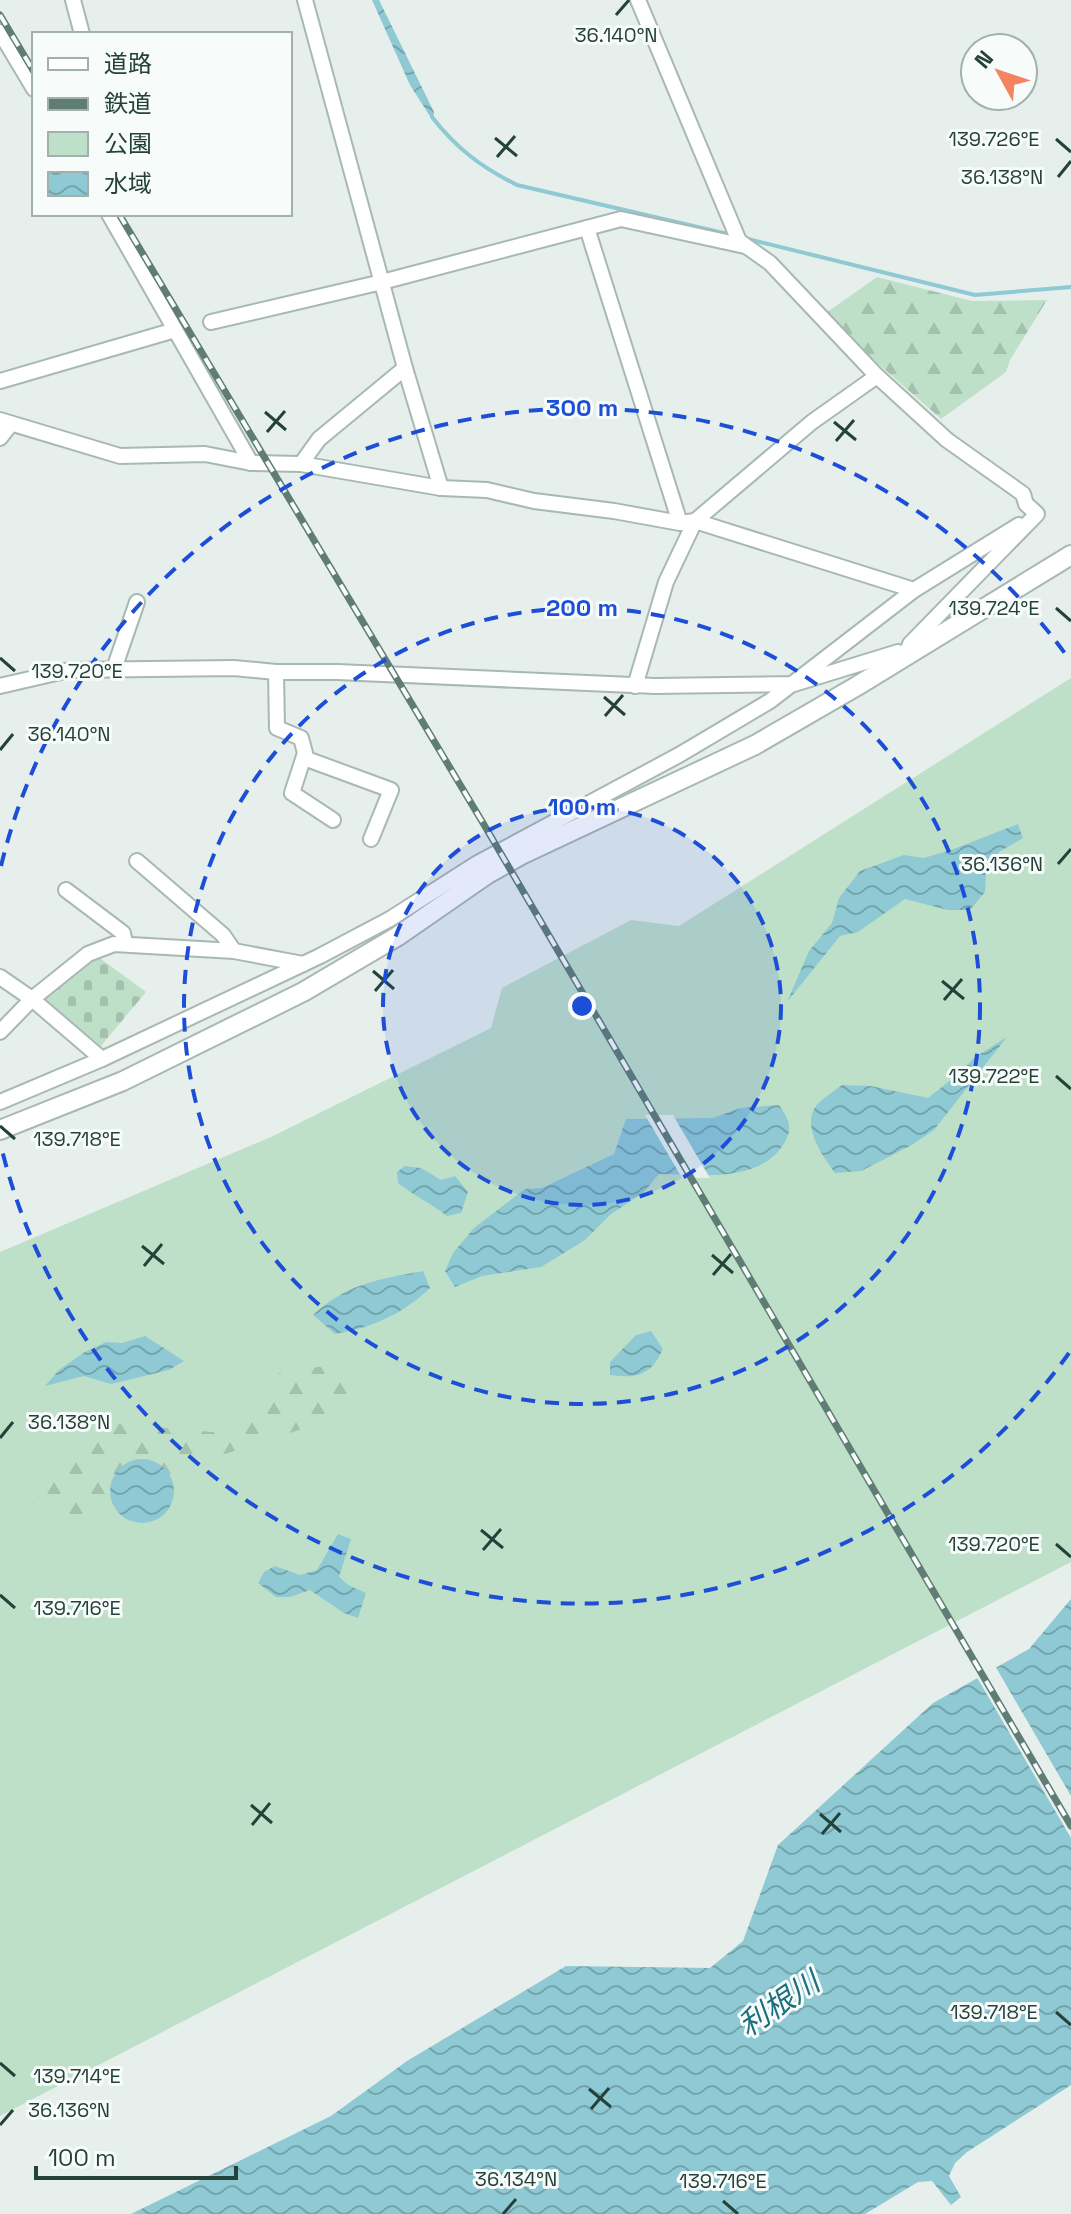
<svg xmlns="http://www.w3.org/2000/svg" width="1071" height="2214" font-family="'Space Grotesk','Noto Sans JP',sans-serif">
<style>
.green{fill:#bfe0c8}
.forest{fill:url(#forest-firs)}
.cemetery{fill:url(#cemetery-stones)}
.water{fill:url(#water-waves)}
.pier{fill:#e6efeb}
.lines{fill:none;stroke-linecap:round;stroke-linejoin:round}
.stream{stroke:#8ec9d4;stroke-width:4}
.minor-casing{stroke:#a8b8b2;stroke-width:18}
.tertiary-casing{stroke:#a8b8b2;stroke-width:22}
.minor{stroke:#fff;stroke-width:14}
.tertiary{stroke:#fff;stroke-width:18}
.rail-casing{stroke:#5f7d75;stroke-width:7}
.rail{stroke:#f7fbf9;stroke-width:4;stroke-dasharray:12;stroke-linecap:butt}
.ticks{fill:none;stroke:#24423a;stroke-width:3}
.ring{fill:none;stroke:#1d4ed8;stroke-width:4;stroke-dasharray:14 10}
.labels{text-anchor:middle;stroke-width:6;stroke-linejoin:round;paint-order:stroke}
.water-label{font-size:30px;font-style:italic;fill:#1c6f80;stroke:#f7fbf9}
.ticks-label{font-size:20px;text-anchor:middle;fill:#24423a;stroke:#f7fbf9;stroke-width:6;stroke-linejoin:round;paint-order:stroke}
.centre{fill:#1d4ed8;stroke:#f7fbf9;stroke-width:4}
.ring-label{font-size:24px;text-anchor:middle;font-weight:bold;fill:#1d4ed8;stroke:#f7fbf9;stroke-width:6;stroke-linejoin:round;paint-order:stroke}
</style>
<defs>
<pattern id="forest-firs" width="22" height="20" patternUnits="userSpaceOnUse" patternTransform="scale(2)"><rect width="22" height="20" fill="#bfe0c8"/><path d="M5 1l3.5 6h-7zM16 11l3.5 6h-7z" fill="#a4c1ad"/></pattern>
<pattern id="cemetery-stones" width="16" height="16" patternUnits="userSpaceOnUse" patternTransform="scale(2)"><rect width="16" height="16" fill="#bfe0c8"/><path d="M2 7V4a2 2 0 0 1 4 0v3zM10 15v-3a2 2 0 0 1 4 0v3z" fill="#a4c1ad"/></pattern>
<pattern id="water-waves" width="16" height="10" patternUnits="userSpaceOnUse" patternTransform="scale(2)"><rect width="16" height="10" fill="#8ec9d4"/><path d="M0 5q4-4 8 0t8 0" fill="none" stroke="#74a5ad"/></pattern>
</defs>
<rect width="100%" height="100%" fill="#e6efeb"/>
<!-- green -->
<path class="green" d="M1071,678V1562L0,2116V1252L271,1137L491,1028L502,988L631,920L679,926Z"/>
<!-- forest -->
<g class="forest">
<path d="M877,277L972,301L1047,300L1010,360L1006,372L941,419L823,315Z"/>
<path d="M355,1364L352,1413L200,1462L80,1517L31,1503L74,1454L118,1424L224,1433L282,1370Z"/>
</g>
<!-- cemetery -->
<path class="cemetery" d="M97,956L146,992L101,1046L44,999L75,971Z"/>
<!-- water -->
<g class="water">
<path d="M372,0H379L434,112L433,121L410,85Z"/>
<path d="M1018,824L1023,838L999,852L986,873L985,892L970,910H948L905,899L858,932L840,936L787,1002L809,951L832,923L839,898L860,871L904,855L924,858L951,850Z"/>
<path d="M1007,1037L934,1130L910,1146L861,1171L835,1173C823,1157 801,1126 816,1106C823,1098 834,1091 842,1085L871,1086L928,1098L957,1075L975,1057Z"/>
<path d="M779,1105C789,1120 794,1128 783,1145C757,1184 700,1174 659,1174L644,1192L610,1215L585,1240L541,1267L482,1276L455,1287L445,1271L453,1253L474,1228L525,1189L542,1188L614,1154L626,1119L712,1118L741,1108Z"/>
<path d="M405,1166L421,1168L441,1180L455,1176L468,1192L461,1213L447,1216C431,1203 414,1196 398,1183L397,1172Z"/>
<path d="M423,1271L430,1288C403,1314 371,1328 335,1334L313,1315C346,1284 379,1279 423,1271Z"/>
<path d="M651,1331L663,1349C651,1375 637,1379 610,1375V1362L636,1335Z"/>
<path d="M145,1336L184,1361L169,1370L111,1384L84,1376L45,1386L59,1370L83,1353L106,1342L122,1343Z"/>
<circle cx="142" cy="1491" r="32"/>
<path d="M338,1534L351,1539L339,1577L348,1585L366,1593L358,1618L344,1613L310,1590L290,1597H276L258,1583L264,1572L275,1566L300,1575L317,1570Z"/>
<path d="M1071,1599V2085L967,2152L955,2163L949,2176L961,2197L951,2205L932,2181L918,2182L865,2214H131L331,2116L407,2061L566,1966L710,1968L743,1941L778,1845L933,1703L1029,1649Z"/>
</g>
<!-- pier -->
<g class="pier">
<path d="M645,1115H673L710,1178H682Z"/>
<path d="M994,1664L1071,1796V1838L975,1674Z"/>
</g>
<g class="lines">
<!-- stream -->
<g class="stream">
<path d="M432,117C457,149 481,167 517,185L732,235"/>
<path d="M744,238L975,295L1071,287"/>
</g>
<defs>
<g id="minor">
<path d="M73,0L82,34"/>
<path d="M305,0L405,368L441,488"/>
<path d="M0,32L34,89"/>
<path d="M109,214L251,463"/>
<path d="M587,228L680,523"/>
<path d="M211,322L382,282L621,219L745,246"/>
<path d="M0,381L175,330"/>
<path d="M0,420L120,456L205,454L251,463L301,464L441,488L487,490L534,501L614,511L680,523L695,521L914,590"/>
<path d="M0,438L11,424"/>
<path d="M301,464L319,439L405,368"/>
<path d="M114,669L137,602"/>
<path d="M276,672L277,728L301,738L305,753L292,793L333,820"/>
<path d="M0,686L69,670L234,668L276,672H337L655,686L794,684L898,652L905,657L910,644L1037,514L1026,504L1023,494L947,440L877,376L770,263L739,241L638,0"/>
<path d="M635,686L666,582L695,521L812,422L877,376"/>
<path d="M304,758L391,790L371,839"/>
<path d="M137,861L223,935L234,951"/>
<path d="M66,890L123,933L125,943"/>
<path d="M0,977L32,999L0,1032"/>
<path d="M102,1059L32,999L88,954L114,944L234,951L303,964"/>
<path d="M0,1102L102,1059L320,956L390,919L476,864L679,755L770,701L914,590L1019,525"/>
</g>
<path id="tertiary" d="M0,1130L123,1081L303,992L398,936L486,875L523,854L755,745L857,686L1071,555"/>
</defs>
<!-- minor casing -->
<use href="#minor" class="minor-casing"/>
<!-- tertiary casing -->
<use href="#tertiary" class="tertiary-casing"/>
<!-- minor -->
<use href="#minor" class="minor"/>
<!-- tertiary -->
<use href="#tertiary" class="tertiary"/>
<defs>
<g id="rail">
<path d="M0,15L34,72"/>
<path d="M119,214L483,823L1071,1826"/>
</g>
</defs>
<!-- rail casing -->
<use href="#rail" class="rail-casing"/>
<!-- rail -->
<use href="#rail" class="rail"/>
</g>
<!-- ticks -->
<path class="ticks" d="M616,15L629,0M495,138L517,156M1056,139L1071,152M497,157L515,136M1058,177L1071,161M265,412L286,430M834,422L856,440M267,432L285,411M836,441L854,420M1056,608L1071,621M0,658L15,671M604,697L625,715M605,716L623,695M0,750L13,734M1058,864L1071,849M373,971L394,989M942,981L964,999M375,991L393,970M944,1000L962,979M1056,1076L1071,1089M0,1126L15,1139M142,1246L164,1264M712,1255L733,1273M144,1266L162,1244M713,1275L731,1254M0,1438L13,1422M481,1530L503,1548M1056,1544L1071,1557M483,1550L501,1529M0,1595L15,1608M251,1805L272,1823M820,1814L841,1832M252,1825L270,1803M822,1834L840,1813M1056,2012L1071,2025M0,2063L15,2076M589,2089L611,2107M591,2109L609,2088M0,2125L13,2110M723,2201L738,2214M503,2214L516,2199"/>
<!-- distance rings -->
<circle cx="582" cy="1006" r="199" fill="#1d4ed8" fill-opacity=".12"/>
<g class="ring">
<circle cx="582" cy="1006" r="199"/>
<circle cx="582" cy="1006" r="398"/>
<path d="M1069 1353A598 598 0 0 1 1 1146M1 866A598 598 0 0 1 1069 659"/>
</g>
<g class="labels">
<!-- water labels -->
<g class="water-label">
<text transform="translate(779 2004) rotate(-34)" y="10">利根川</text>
</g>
</g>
<g class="ticks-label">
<text x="616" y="42">36.140°N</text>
<text x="994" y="146">139.726°E</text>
<text x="1002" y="184">36.138°N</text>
<text x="994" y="615">139.724°E</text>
<text x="77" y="678">139.720°E</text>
<text x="69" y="741">36.140°N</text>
<text x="1002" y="871">36.136°N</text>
<text x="994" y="1083">139.722°E</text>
<text x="77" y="1146">139.718°E</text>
<text x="69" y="1429">36.138°N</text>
<text x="994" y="1551">139.720°E</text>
<text x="77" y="1615">139.716°E</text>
<text x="994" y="2019">139.718°E</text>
<text x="77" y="2083">139.714°E</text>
<text x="69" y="2117">36.136°N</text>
<text x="516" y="2186">36.134°N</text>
<text x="723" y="2188">139.716°E</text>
</g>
<circle cx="582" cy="1006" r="12" class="centre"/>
<g class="ring-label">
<text x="582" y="416">300 m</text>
<text x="582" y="616">200 m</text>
<text x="582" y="815">100 m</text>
</g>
<!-- legend -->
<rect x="32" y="32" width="260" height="184" fill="#f7fbf9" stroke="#a3b1ad" stroke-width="2"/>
<rect x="48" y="58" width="40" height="12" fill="#ffffff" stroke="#a3b1ad" stroke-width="2"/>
<text x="104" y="72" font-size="24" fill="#24423a">道路</text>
<rect x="48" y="98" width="40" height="12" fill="#5f7d75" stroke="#a3b1ad" stroke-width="2"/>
<text x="104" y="112" font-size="24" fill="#24423a">鉄道</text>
<rect x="48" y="132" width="40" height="24" fill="#bfe0c8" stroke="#a3b1ad" stroke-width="2"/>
<text x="104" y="152" font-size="24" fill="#24423a">公園</text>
<rect x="48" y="172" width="40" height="24" fill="url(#water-waves)" stroke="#a3b1ad" stroke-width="2"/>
<text x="104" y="192" font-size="24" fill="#24423a">水域</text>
<!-- north arrow -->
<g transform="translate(999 72) rotate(310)"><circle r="38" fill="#f7fbf9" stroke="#a3b1ad" stroke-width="2"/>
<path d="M0-6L14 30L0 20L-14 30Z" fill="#f4845f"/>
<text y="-12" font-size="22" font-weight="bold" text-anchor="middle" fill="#24423a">N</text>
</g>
<!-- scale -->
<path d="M36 2166v12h200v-12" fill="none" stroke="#24423a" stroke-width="4"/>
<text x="48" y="2166" font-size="24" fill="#24423a" stroke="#f7fbf9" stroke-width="6" paint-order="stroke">100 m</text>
</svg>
